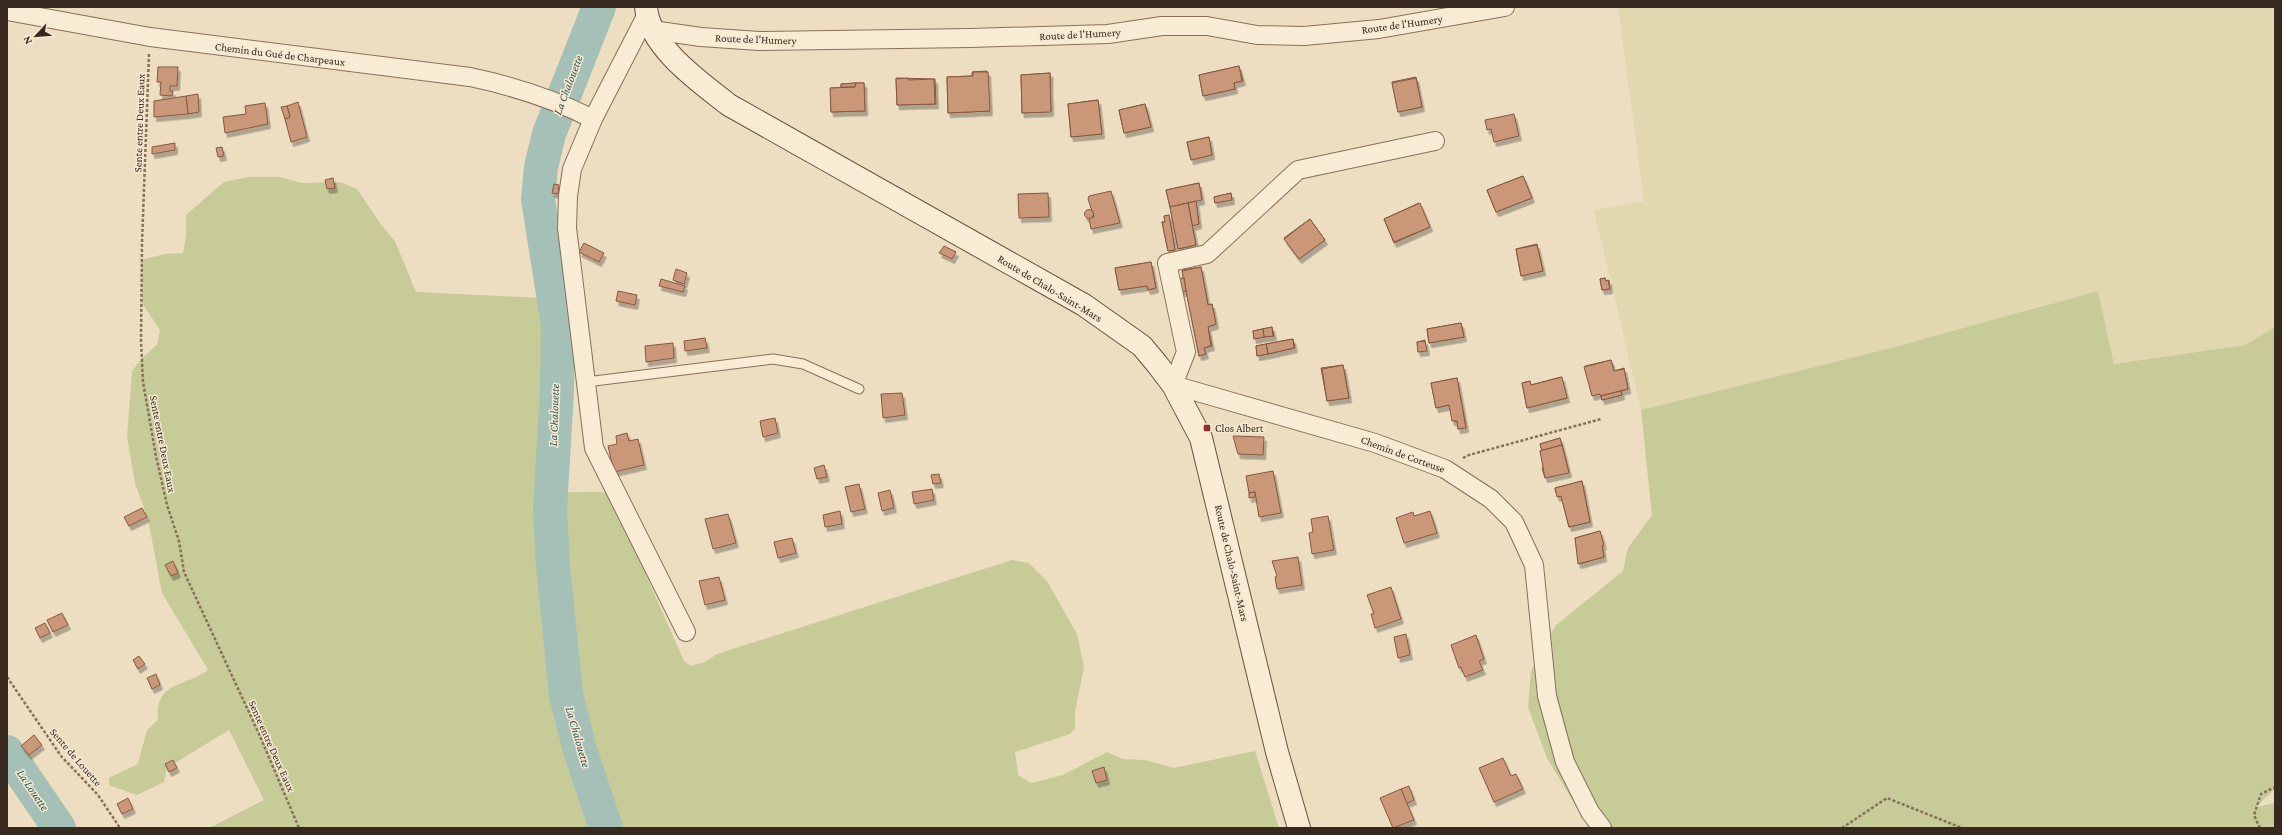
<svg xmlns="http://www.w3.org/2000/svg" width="2282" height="835" font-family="'Crimson Pro',serif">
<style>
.farmland{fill:#e2d8b0}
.green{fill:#c7cb97}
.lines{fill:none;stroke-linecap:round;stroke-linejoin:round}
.river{stroke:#a5c0b6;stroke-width:34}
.building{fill:#ca9779;stroke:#855840;filter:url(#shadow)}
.service-casing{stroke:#87705a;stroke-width:11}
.minor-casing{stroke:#87705a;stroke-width:20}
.secondary-casing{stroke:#68513d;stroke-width:24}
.path{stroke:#87705a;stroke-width:2.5;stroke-dasharray:3 2;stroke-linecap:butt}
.service{stroke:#f8ecd5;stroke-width:9}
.minor{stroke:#f8ecd5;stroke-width:18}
.secondary{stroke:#f8ecd5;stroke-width:22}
.poi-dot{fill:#942b31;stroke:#f5e9d2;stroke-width:1.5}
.labels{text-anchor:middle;stroke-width:3;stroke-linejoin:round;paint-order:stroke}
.street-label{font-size:11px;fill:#37291e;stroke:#f5e9d2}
.poi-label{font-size:11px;fill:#37291e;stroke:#f5e9d2;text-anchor:start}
.water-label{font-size:12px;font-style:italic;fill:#2d5652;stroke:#f5e9d2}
</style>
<defs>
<filter id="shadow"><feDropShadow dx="2.5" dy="4.5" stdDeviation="0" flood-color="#0004"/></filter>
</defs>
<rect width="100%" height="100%" fill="#eddec2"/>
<!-- farmland -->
<path class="farmland" d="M1618,7H2275V327L2245,345L2114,364L2098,291L1887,349L1641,410L1594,210L1644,201Z"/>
<!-- green -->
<g class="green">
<path d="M248,177H280L301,183L340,182L357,189L382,226L395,241L416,292L564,299C571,363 566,427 563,492C579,493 594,491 610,493L684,661L691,666L705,662L717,654L1012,560L1029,563L1047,581L1077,634L1084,667L1075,712V729L1070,734L1015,752L1018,775L1031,783L1063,775L1107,752L1123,759L1145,760L1173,768L1255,751L1279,828H209L264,800L229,730L167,768L164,782L137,795L109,785V778L138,764L147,730L158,720C155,681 183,688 208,670L162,593L148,519L135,483L127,437L132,371L143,357L157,345L160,330L142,303L141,260L165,254L183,253L186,236V215L224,182Z"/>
<path d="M2098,291L2114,364L2245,345L2275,327V789L2256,807L2275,803V828H1589L1547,758L1528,707L1531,671L1555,626L1623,571L1628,548L1652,515L1641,410L1887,349Z"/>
</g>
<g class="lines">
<!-- river -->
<g class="river">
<path d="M599,7L549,134L541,167L538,199L558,325L557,391L550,509L553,566L566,695L580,750L606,828"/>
<path d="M7,752L59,828"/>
</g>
</g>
<!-- building -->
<g class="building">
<path d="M1239,66L1243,81L1234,83L1235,89L1203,96L1199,75Z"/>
<path d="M1239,66L1242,81L1234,83L1235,89L1203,96L1199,75Z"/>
<path d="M158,67H178L177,86H170V91H173L172,96L160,95L161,82H157Z"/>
<path d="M987,71L989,111L948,113L947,77L972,76V72Z"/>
<path d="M973,72H988L990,111L948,113L947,77L973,76Z"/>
<path d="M1050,73L1051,111L1022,113L1021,75Z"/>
<path d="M1050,73L1051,112L1022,113L1021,75Z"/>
<path d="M1416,77L1422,107L1398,112L1392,82Z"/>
<path d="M896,78L935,79L936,104L897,105Z"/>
<path d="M908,78V80L934,79L935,104L897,105L896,79Z"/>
<path d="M1416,78L1422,107L1398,112L1392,83Z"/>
<path d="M855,83H864L865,111L831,112V88L855,87Z"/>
<path d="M855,83V87H841V84Z"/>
<path d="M856,83L855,87H841V84Z"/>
<path d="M856,83H864L865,111L831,112L830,88L855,87Z"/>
<path d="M198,94L199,112L188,114L186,96Z"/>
<path d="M186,96L188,114L154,117V101Z"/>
<path d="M1098,100L1102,134L1071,137L1068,104Z"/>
<path d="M1098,100L1102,134L1071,137L1068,104Z"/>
<path d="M298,102L307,137L291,142L285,119L290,117L287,106Z"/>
<path d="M265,103L268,124L225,133L223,117L246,114L245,106Z"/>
<path d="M1145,104L1151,127L1124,133L1119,110Z"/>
<path d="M1145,104L1151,127L1124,133L1119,110Z"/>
<path d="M287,106L290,117L285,119L281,107Z"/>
<path d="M1514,114L1519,136L1494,142L1491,129L1487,130L1485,120Z"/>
<path d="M1209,137L1212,155L1191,160L1187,142Z"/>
<path d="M1209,137L1212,155L1191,160L1187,142Z"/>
<path d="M175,143V150L152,154V147Z"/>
<path d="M222,147L224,156L218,157L216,148Z"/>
<path d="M1523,176L1532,198L1496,212L1487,190Z"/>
<path d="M1523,176L1532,198L1496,212L1487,190Z"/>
<path d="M333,178L335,188L327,189L325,180Z"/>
<path d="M1199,183L1202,199L1170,207L1166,190Z"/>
<path d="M1199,183L1202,200L1170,207L1166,190Z"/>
<path d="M554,184L559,185L558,194L552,193Z"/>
<path d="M1111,191L1120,223L1091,229L1089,218L1094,217L1088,199L1089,196Z"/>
<path d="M1048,193L1049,217L1019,218L1018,194Z"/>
<path d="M1231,193L1232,199L1215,203L1214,197Z"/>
<path d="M1231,193L1232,200L1215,203L1214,197Z"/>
<path d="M1196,201L1199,224L1193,225L1188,203Z"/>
<path d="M1196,201L1199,224L1192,226L1188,203Z"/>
<path d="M1188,203L1196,245L1178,249L1170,207Z"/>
<path d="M1188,203L1196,245L1178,249L1170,207Z"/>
<path d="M1419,203L1430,227L1394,243L1384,219Z"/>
<path d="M1420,203L1430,227L1394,242L1384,219Z"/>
<circle cx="1089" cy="214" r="4.5"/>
<path d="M1169,215L1175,250L1168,251L1162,222H1165L1164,216Z"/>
<path d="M1169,215L1175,250L1168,251L1162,222H1165L1164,216Z"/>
<path d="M1310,219L1325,240L1299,259L1284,238Z"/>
<path d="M1310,219L1325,240L1299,259L1284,239Z"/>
<path d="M584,243L604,253L599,262L579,252Z"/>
<path d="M1537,244L1543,271L1521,276L1516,249Z"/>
<path d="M1537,245L1543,271L1521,276L1516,249Z"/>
<path d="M944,246L956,252L952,259L939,253Z"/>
<path d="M1151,262L1156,288L1148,290L1147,286L1119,290L1115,268Z"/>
<path d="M1151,262L1156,288L1148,290L1147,286L1119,290L1115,268Z"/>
<path d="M1201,267L1208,305L1212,304L1216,324L1208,327L1212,346L1204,348L1206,354L1199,356L1182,270Z"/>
<path d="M1201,267L1208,305L1212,304L1216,324L1208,327L1211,346L1204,348L1206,354L1199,356L1182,271Z"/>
<path d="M676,269L687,273L684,284L673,280Z"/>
<path d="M1184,278L1186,291L1179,293L1177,279Z"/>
<path d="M1184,278L1186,291L1179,293L1177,279Z"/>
<path d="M1605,278L1606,281L1609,280L1610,289L1602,290L1600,279Z"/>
<path d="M1605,278L1606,281L1608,280L1610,289L1602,290L1600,279Z"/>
<path d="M661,279L685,286L683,292L659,286Z"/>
<path d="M618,291L637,295L635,305L616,301Z"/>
<path d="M1461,323L1464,337L1429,343L1427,329Z"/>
<path d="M1461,323L1464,337L1429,343L1427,329Z"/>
<path d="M1272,327L1274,336L1264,337L1262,329Z"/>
<path d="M1272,327L1273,336L1264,337L1263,329Z"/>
<path d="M1262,329L1264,337L1254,339L1253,331Z"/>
<path d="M1263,329L1264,337L1254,339L1253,331Z"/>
<path d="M705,338L707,348L685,351L684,341Z"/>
<path d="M1293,339L1295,348L1268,354L1266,344Z"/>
<path d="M1293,339L1294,348L1268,354L1266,344Z"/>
<path d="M1425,340L1426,350L1418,352L1417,342Z"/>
<path d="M1425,341L1427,351L1418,352L1417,342Z"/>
<path d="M673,343L674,358L646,362L645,346Z"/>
<path d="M1266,344L1268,354L1257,356L1256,346Z"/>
<path d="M1266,344L1268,354L1257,356L1256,346Z"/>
<path d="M1611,360L1614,371L1624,368L1628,389L1601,396V394L1592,395L1585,366Z"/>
<path d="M1611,360L1614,371L1624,369L1628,389L1601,396L1600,394L1592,396L1584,367Z"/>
<path d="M1343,365L1349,398L1327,401L1321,368Z"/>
<path d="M1343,365L1349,398L1327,401L1322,369Z"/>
<path d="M1561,377L1567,398L1527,408L1522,383L1530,381L1531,385Z"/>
<path d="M1562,377L1567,398L1527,408L1522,383L1530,381L1531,385Z"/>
<path d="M1457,378L1466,427L1458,429L1457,421H1453L1449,405L1436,408L1431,383Z"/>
<path d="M1457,378L1466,428L1458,429L1457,421H1452L1449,405L1436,408L1431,383Z"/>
<path d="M1621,391L1622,395L1602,400L1601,396Z"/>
<path d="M1621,391L1622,395L1602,400L1601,396Z"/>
<path d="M902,393L905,415L883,418L881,394Z"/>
<path d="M775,418L778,433L763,437L760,421Z"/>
<path d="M627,433L629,441L638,439L644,465L614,472L608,446L617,444L616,436Z"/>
<path d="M1233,436L1264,437L1263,455L1238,454Z"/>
<path d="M1560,438L1562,445L1542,451L1540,444Z"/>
<path d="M1560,438L1562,445L1542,451L1540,444Z"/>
<path d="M1562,445L1569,472L1545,478L1542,468L1545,467L1540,451Z"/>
<path d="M1562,445L1569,473L1545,478L1540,451Z"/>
<path d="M824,465L827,477L817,479L814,468Z"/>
<path d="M1273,471L1281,513L1259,517L1255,492L1249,493L1246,476Z"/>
<path d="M939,474L941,483L933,484L931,475Z"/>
<path d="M1582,481L1590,522L1569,527L1561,496H1557L1555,488Z"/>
<path d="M1582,481L1590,522L1569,527L1561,496L1557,497L1555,488Z"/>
<path d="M859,484L865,509L851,512L845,487Z"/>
<path d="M932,489L934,500L914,504L912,492Z"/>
<path d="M890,490L894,508L882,511L878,493Z"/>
<path d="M1255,492V497L1249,498V493Z"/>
<path d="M142,508L147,517L129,526L124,517Z"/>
<path d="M840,511L842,524L825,527L823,515Z"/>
<path d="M1430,511L1437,533L1404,543L1396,518L1413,512L1414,516Z"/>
<path d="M728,514L736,543L713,549L705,519Z"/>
<path d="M1328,516L1334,550L1312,554L1309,533L1313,532L1311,519Z"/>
<path d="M1600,531L1604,557L1579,564L1575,538Z"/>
<path d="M1600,531L1604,545L1602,546L1604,557L1578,564L1575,538Z"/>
<path d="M792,538L796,553L778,558L774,542Z"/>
<path d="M1298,557L1302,585L1277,589L1275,577L1277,576L1272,561Z"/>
<path d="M173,561L178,573L171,576L165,565Z"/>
<path d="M719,577L725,600L705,605L699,581Z"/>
<path d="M1391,587L1401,619L1375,628L1371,614H1374L1367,595Z"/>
<path d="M62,613L68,625L53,632L47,620Z"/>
<path d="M45,623L50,633L40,638L35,628Z"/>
<path d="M1406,634L1410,655L1398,658L1394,637Z"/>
<path d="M1476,635L1484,659L1479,661L1483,670L1465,677L1461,667L1459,668L1451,645Z"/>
<path d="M139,656L145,664L138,669L133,660Z"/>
<path d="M156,674L160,685L152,689L147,678Z"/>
<path d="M34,735L42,745L29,755L21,746Z"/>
<path d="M1503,758L1511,776L1516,774L1523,789L1494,802L1479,768Z"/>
<path d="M173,760L177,768L169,772L165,764Z"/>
<path d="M1104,767L1107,780L1096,783L1092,771Z"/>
<path d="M1409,786L1414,800L1407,803L1401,789Z"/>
<path d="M1401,789L1414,820L1393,828L1380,798Z"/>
<path d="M128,798L133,809L122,814L117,804Z"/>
</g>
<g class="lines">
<defs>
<path id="service" d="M586,382L773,359L803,364L859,389"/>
<g id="minor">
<path d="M7,11L150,37L470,77C513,86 554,99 593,119"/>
<path d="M647,14L593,119L572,169L568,196L567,228L594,448L686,632"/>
<path d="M652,30L701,37L759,41L970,38L1108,34L1162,26H1207L1257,35L1304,36L1379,29L1505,7"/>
<path d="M1435,141L1298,170L1207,254L1167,263L1186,352L1173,385L1375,443L1445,469L1491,499L1514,522L1534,565L1547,696L1565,762L1590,812L1602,828"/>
</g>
<path id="secondary" d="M646,7C649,47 700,82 729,105L1084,305L1142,346L1157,364L1173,385L1201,438L1277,752L1299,828"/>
</defs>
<!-- service casing -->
<use href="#service" class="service-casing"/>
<!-- minor casing -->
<use href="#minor" class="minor-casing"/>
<!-- secondary casing -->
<use href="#secondary" class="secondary-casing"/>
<!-- path -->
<g class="path">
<path d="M149,54L142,243L141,340L143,382L156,456L167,505L179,541L184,572L259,734L299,828"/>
<path d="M1463,458L1469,455L1601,419"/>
<path d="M7,677L61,756L98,795L120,828"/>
<path d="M1842,828L1887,798L1962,828"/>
<path d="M2260,828L2254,815L2261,794L2275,787"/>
</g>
<!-- service -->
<use href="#service" class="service"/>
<!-- minor -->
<use href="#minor" class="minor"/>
<!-- secondary -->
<use href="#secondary" class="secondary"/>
</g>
<!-- markers -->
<rect class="poi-dot" x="1203" y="424" width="8" height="8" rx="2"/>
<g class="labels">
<!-- street labels -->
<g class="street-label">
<text transform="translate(1402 24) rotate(-8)" y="4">Route de l'Humery</text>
<text transform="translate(1080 34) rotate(-3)" y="4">Route de l'Humery</text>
<text transform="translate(756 39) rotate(2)" y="4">Route de l'Humery</text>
<text transform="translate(280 54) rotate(7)" y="4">Chemin du Gué de Charpeaux</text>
<text transform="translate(139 123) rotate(-88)" y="4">Sente entre Deux Eaux</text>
<text transform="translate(1050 288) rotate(31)" y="4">Route de Chalo-Saint-Mars</text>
<text transform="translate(163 444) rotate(79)" y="4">Sente entre Deux Eaux</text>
<text transform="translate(1403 454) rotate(20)" y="4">Chemin de Corteuse</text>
<text transform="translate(1232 563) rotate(77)" y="4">Route de Chalo-Saint-Mars</text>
<text transform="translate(272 746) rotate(66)" y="4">Sente entre Deux Eaux</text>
<text transform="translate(76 757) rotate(49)" y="4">Sente de Louette</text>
</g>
<!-- poi labels -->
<g class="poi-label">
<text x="1215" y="432">Clos Albert</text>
</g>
<!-- water labels -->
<g class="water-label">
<text transform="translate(568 85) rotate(-69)" y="4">La Chalouette</text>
<text transform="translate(554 415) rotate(-88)" y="4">La Chalouette</text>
<text transform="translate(578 737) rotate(74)" y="4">La Chalouette</text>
<text transform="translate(33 790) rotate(56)" y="4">La Louette</text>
</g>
</g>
<!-- border -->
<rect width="2282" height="835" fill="none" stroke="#37291e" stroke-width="16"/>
<!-- north arrow -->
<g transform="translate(36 36) rotate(244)" stroke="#f5e9d2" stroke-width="3" paint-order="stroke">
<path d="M0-3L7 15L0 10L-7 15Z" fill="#37291e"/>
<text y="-6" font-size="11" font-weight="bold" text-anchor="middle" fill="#37291e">N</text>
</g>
</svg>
